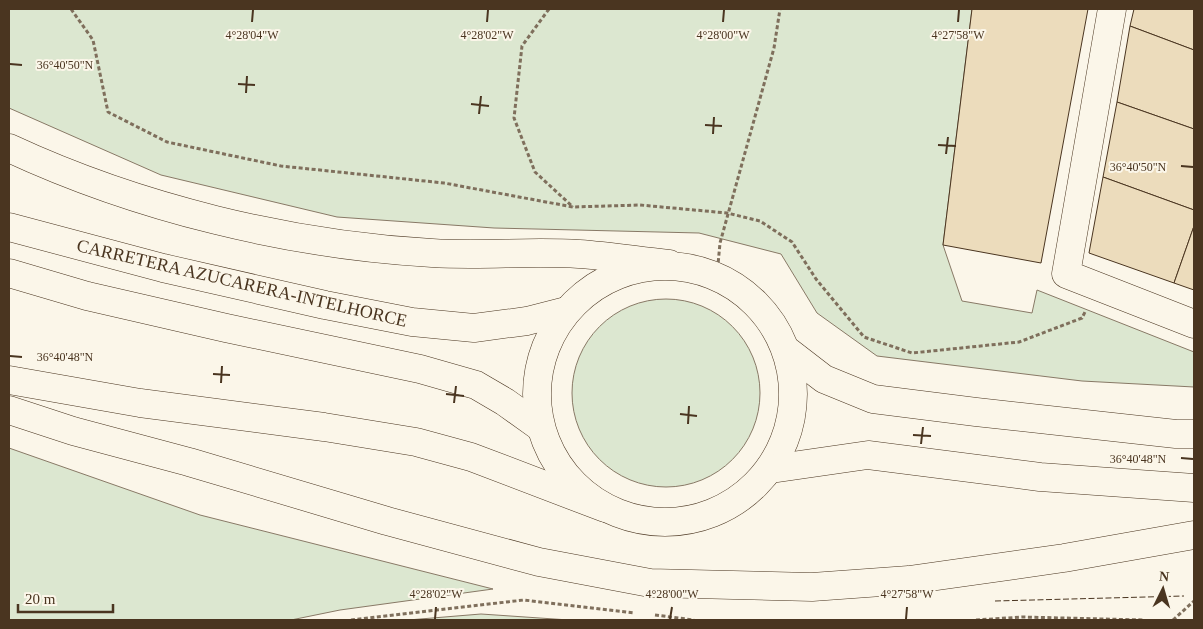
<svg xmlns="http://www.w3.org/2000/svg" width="1203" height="629" font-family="'Times New Roman',serif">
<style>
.green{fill:#dce7d0;stroke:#887966}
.building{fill:#ecdcbc;stroke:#4a3520}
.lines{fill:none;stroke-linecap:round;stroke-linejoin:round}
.minor-casing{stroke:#4a3520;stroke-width:29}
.primary-casing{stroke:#4a3520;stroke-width:29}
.motorway-casing{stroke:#4a3520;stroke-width:29}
.path{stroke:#7f6f5c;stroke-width:3;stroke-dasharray:4 2.5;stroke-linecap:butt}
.minor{stroke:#fbf6e9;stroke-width:28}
.primary{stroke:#fbf6e9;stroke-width:28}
.motorway{stroke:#fbf6e9;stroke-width:28}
.fence{stroke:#4a3520;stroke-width:1;stroke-dasharray:6 2.5;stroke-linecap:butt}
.ticks{fill:none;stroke:#4a3520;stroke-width:2}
.labels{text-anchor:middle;stroke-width:4;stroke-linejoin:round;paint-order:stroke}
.street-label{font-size:18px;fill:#4a3520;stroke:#fbf6e9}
.ticks-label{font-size:12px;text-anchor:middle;fill:#4a3520;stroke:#fbf6e9;stroke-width:4;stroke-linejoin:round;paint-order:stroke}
</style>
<rect width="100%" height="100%" fill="#fbf6e9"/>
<!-- green -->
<g class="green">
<path d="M9,9H972L943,245L962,301L1032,313L1037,290L1194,352V387L1082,381L877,356L817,313L781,254L699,233L494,228L337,217L161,175L9,108Z"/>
<circle cx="666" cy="393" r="94"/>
<path d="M9,448L200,515L493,589L340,610L291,620H9Z"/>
<path d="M481,614L569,620H408Z"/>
</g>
<!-- building -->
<g class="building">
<path d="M972,9H1088L1041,263L943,245Z"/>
<path d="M1134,9H1194V50L1130,26Z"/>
<path d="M1130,26L1194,50V129L1117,102Z"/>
<path d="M1117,102L1194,129V210L1103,177Z"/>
<path d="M1103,177L1194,210V226L1174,283L1089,253Z"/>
<path d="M1194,226V290L1174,283Z"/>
</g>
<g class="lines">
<defs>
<path id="minor" d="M1112,9L1066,274L1194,324"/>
<g id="primary">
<path d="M9,227L163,268L325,305L412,322L474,328L527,321L566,311"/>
<circle cx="665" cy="394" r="128"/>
<path d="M9,273L87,296L226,328L420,369L476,385L505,402L540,427"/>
<path d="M789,352L824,379L873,399L976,412L1176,434H1194"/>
<path d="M771,469L868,455L1040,477L1194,488"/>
</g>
<g id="motorway">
<path d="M9,148C138,208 290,245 432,253C481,256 530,251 579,254C609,256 639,261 669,264"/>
<path d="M9,380L140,403L324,427L416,442L471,457L605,508"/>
<path d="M9,410L73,431L189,462L387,521L539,562L650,583L812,587L909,580L1064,558L1194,535"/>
</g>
</defs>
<!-- minor casing -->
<use href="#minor" class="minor-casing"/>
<!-- primary casing -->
<use href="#primary" class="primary-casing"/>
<!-- motorway casing -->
<use href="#motorway" class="motorway-casing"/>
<!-- path -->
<g class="path">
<path d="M71,9L93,40L108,112L167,142L281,166L444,183L573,207L640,205L727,213L760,221L792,242L816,279L864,337L912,353L1019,342L1082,318L1085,312"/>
<path d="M549,9L522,46L514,118L535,172L573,207"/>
<path d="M717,275L720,243L774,48L780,9"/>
<path d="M655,615L694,620"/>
<path d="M351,620L524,600L634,613"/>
<path d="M976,620L1022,617L1144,620"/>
<path d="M1173,620L1194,601"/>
</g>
<!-- minor -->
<use href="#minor" class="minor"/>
<!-- primary -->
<use href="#primary" class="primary"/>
<!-- motorway -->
<use href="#motorway" class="motorway"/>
<!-- fence -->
<path class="fence" d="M995,601L1184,596"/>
</g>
<!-- ticks -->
<path class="ticks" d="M252,22L253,10M487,22L488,10M723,22L724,10M958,22L959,10M10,64L22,65M238,84L255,85M246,93L247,76M471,104L489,106M479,114L481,96M705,125L722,126M713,134L714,117M938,145L956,146M946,154L948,137M1181,166L1193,167M10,356L22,357M213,374L230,375M221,383L222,366M446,394L464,396M454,403L456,386M680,414L697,416M688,424L689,406M913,435L931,436M921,444L923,427M1181,458L1193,459M435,619L436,607M670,619L672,607M906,619L907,607"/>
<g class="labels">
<!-- street labels -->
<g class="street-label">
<text transform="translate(242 283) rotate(13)" y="6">CARRETERA AZUCARERA-INTELHORCE</text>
</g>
</g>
<g class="ticks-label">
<text x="252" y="39">4°28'04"W</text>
<text x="487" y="39">4°28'02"W</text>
<text x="723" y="39">4°28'00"W</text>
<text x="958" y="39">4°27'58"W</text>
<text x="65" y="69">36°40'50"N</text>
<text x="1138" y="171">36°40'50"N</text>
<text x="65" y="361">36°40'48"N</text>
<text x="1138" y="463">36°40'48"N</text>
<text x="436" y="598">4°28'02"W</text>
<text x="672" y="598">4°28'00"W</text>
<text x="907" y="598">4°27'58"W</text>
</g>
<!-- border -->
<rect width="1203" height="629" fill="none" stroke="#4a3520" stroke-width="20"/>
<!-- north arrow -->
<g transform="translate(1163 589) rotate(5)" stroke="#fbf6e9" stroke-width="4" paint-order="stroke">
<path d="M0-4L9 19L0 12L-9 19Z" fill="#4a3520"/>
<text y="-8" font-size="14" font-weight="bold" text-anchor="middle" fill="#4a3520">N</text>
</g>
<!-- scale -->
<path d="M18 604v8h95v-8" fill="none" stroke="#4a3520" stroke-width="2.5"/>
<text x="25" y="604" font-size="15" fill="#4a3520" stroke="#fbf6e9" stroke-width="4" paint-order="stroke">20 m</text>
</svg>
